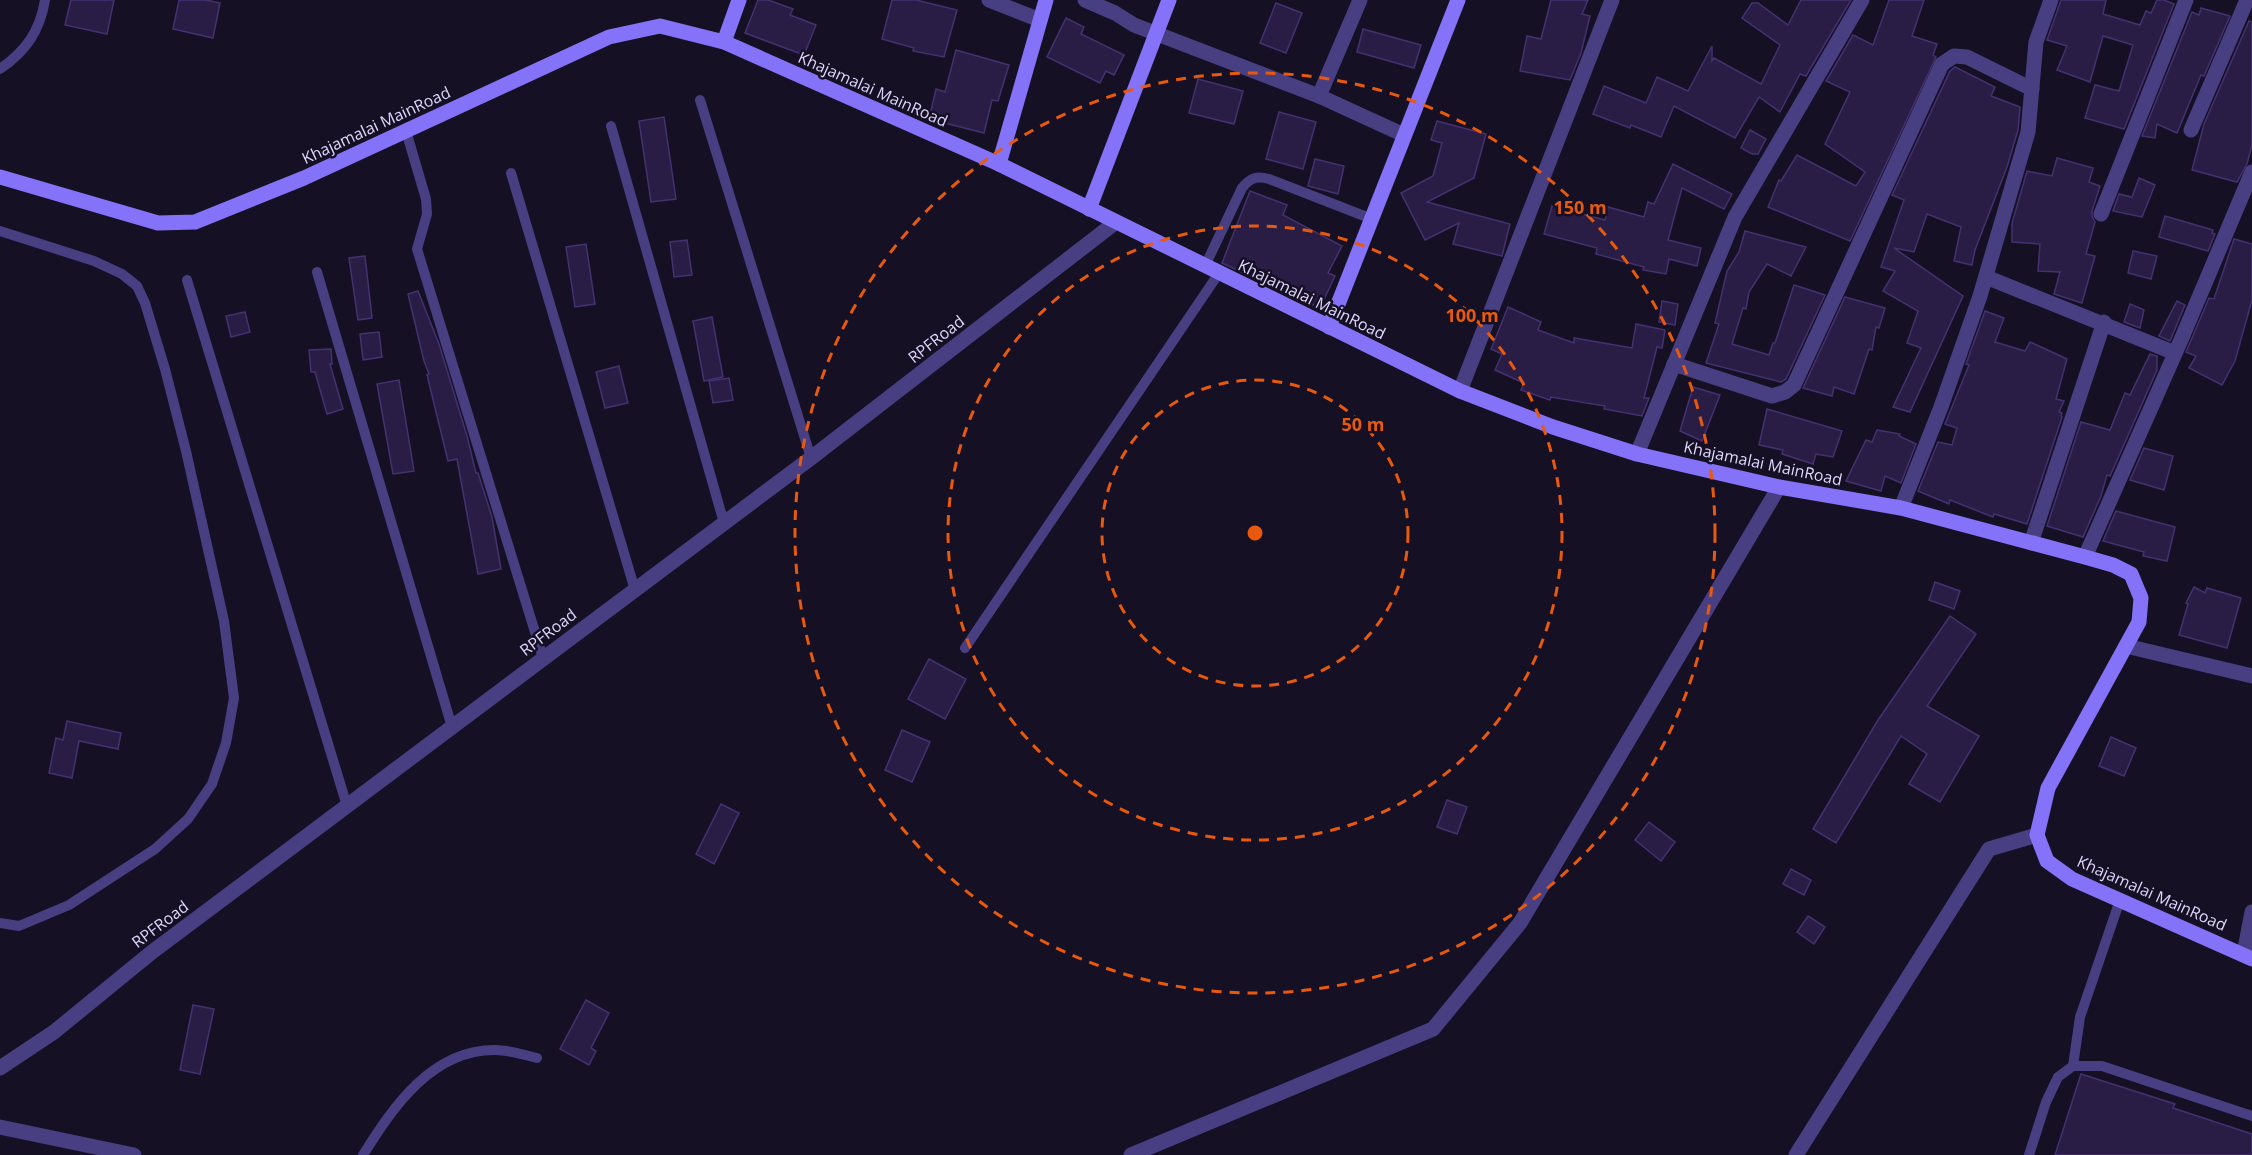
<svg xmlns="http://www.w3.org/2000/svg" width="2252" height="1155" font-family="'Open Sans',sans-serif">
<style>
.building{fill:#2a1d45;stroke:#443170;stroke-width:1.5}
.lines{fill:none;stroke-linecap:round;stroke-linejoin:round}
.lane{stroke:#483e82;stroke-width:10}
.street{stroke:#483e82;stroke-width:15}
.secondary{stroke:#8473f8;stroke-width:15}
.ring{fill:none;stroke:#e8590c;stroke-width:3;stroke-dasharray:10 8}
.labels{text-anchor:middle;stroke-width:5;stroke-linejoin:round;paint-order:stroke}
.street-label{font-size:16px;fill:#dfd7fd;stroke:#161025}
.centre{fill:#e8590c;stroke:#161025;stroke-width:3}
.ring-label{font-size:18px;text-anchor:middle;font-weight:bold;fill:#e8590c;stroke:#161025;stroke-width:5;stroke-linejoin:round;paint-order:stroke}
</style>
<rect width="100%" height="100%" fill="#161025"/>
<!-- building -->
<g class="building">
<path d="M71,0H114L107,34L65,25Z"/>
<path d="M179,0H206L220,3L213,38L173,29Z"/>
<path d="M758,0H768L793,9L790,15L816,25L804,55L745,33Z"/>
<path d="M892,0H916L957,10L944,57L913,51L914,48L882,39Z"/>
<path d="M1551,0H1588L1582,14L1590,16L1581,53L1570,80L1520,71L1527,36L1541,39Z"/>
<path d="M1801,0H1851L1806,76L1800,74L1780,112L1759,97L1735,138L1674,106L1661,137L1631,125L1630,128L1593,114L1604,86L1646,103L1657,77L1688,91L1712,46V61L1714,58L1761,84L1780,45L1742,18L1752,3H1758L1788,25Z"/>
<path d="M1889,0H1924L1912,36L1937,44L1933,55L1936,57L1850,241L1768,207L1779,180L1781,181L1797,155L1856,186L1865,172L1825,144L1850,92L1826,81L1853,35L1873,45Z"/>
<path d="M2061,0H2106L2103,14L2140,25L2146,11L2151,13L2157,0H2164L2174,4L2124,129L2085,118L2095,85L2119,91L2133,45L2103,36L2090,82L2057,70L2067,46L2047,40Z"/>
<path d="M1276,3L1302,13L1286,53L1260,43Z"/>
<path d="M2201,8L2230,16L2204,76L2201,75L2177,133L2157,124L2155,138L2142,136L2192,12L2199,15Z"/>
<path d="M1066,18L1084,27L1081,34L1124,55L1114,75L1106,71L1100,83L1047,57Z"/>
<path d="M2249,21L2252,22V145L2247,164L2237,182L2192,170L2204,124Z"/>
<path d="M1363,29L1421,45L1414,68L1357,52Z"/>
<path d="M956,50L1009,65L998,101L992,100L984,133L929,119L936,89L945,92Z"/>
<path d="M1955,67L1995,87L1991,96L2020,107L2018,130L2007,167L1975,250L1972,265L1954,261L1961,227L1927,214L1914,252L1894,248L1963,296L1910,412L1893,407L1921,348L1907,343L1918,311L1883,291L1895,271L1881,267L1904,200L1892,195L1950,71Z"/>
<path d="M1198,79L1243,91L1234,124L1189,113Z"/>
<path d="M1279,112L1316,122L1303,169L1266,159Z"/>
<path d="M664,117L676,199L651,202L639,121Z"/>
<path d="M1437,121L1486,134L1474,178L1427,202L1510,224L1502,256L1453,244L1459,223L1425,240L1401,193L1433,176L1442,143L1431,140Z"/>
<path d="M1750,130L1766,139L1758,154H1752L1741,148Z"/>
<path d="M2057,158L2093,168L2089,182L2100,186L2092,211V216L2095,222L2086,254L2095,256L2082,303L2054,294L2060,272L2038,271L2040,244L2012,242V223L2027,171L2052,176Z"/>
<path d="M1315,159L1344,166L1338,194L1308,186Z"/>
<path d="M1673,164L1732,194L1724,209L1682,188L1668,240L1701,248L1697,266L1669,259L1666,274L1643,270L1644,267L1596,254L1597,248L1544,234L1552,206L1605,220L1608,207L1644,217L1648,202L1654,204Z"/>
<path d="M2139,178L2155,185L2142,217L2113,211L2119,194L2132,197Z"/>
<path d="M1250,191L1287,205L1283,215L1342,246L1328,273L1335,276L1320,308L1222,263Z"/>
<path d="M2165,216L2213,230L2212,233L2215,234L2208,251L2159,237Z"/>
<path d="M1745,231L1806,247L1791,276L1767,264L1749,292L1746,309L1743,308L1732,344L1769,355L1773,343H1775L1794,285L1825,295L1786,379L1781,382L1706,363L1719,324L1715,323L1727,271L1739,252Z"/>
<path d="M2234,239L2252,244V300L2235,361L2222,385L2189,368L2196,356L2186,352L2209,298L2214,299Z"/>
<path d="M687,240L692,275L674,277L670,242Z"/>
<path d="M586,244L595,304L575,307L566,247Z"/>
<path d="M2133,251L2157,256L2151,279L2128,273Z"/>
<path d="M365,256L372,318L358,320L349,258Z"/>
<path d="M418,291L439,344L467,436L476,473H478L492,517L501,569L478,574L457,459L448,461L427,375L429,374L424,361L408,294Z"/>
<path d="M1845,297L1885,308L1879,328L1876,327L1872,350L1869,349L1854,394L1834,387L1832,396L1803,388Z"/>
<path d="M1662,301L1678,304L1675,325L1659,322Z"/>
<path d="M2177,301L2185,305L2170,341L2159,336Z"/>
<path d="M2130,304L2144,310L2140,328L2124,322Z"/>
<path d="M1508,307L1541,322L1538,330L1574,343V338L1632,348L1636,324L1665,330L1662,348L1657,347L1644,398H1649L1642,416L1604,409L1605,406L1551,397L1550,400L1521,390L1524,383L1495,370L1502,354L1491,349Z"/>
<path d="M1985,311L2004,318L1995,342L2025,351L2030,342L2067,359L2056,399L2064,401L2059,412L2062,413L2061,416L2062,417L2027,524L1994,514L1993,517L1950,500L1949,504L1918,491L1938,442L1952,445L1957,428L1945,424L1969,365L1966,364Z"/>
<path d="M245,312L250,332L231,337L226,316Z"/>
<path d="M712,317L723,377L704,381L693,321Z"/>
<path d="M379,332L382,357L363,360L360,334Z"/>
<path d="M331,349L332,364H330L343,409L327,414L315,372H311L309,350Z"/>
<path d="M2150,354L2157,356V370L2110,476L2107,475L2101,496L2083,537L2047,526L2081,422L2110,430L2125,393L2130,395Z"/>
<path d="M619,366L628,403L605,408L596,372Z"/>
<path d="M729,378L733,400L713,403L709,381Z"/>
<path d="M399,380L414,471L393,474L377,384Z"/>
<path d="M1693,387L1720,395L1702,441L1680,431Z"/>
<path d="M1767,409L1842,431L1833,457L1816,454L1813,464L1782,454L1783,450L1759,445Z"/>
<path d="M1877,430L1900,434L1899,436L1916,444L1901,483L1885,476L1881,491L1846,481L1866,440L1872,442Z"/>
<path d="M2144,448L2173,456L2164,490L2130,480Z"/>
<path d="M2116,511L2175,527L2167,561L2143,556L2144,552L2103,541Z"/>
<path d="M1935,582L1960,591L1954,609L1929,600Z"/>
<path d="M2194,587L2205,593L2207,588L2241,598L2227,648L2179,635L2188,604L2186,603Z"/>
<path d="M1950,616L1976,634L1927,706L1979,736L1940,802L1909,784L1927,754L1901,736L1836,843L1813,829L1878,720Z"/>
<path d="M929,659L966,679L945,719L908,699Z"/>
<path d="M67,721L121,733L118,749L79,741L72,778L49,773L56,738L63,740Z"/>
<path d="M902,730L930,742L912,782L885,770Z"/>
<path d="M2111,737L2136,748L2124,776L2099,766Z"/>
<path d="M1447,800L1467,807L1457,834L1437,827Z"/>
<path d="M721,804L739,813L714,864L696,854Z"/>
<path d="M1649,822L1675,842L1661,861L1635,840Z"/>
<path d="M1791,869L1811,880L1804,895L1783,884Z"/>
<path d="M1808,916L1825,927L1814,944L1797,932Z"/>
<path d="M586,1000L609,1013L591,1048L596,1051L589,1065L560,1049Z"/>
<path d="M193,1005L214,1009L200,1074L180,1070Z"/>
<path d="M2081,1074L2175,1104L2173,1108L2252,1134V1155H2055Z"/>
</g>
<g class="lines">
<!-- lane -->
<g class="lane">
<path d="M0,69C26,51 40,31 45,0"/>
<path d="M700,100L811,458"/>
<path d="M611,126L724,523"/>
<path d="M406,131L426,199L427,214L417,249L543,658"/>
<path d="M511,173L635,590"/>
<path d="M0,231L94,261L122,274L137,286L145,303L165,369L186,451L224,621L234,698L226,743L212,784L188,819L155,849L69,905L19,926L0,923"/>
<path d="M1205,266L1242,188C1251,177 1257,176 1269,179L1372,219"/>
<path d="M317,272L452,727"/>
<path d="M187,280L347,806"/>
<path d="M965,648L1219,273"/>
<path d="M2073,1066L2080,1017L2120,900"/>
<path d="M363,1155C393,1107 432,1049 496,1050C509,1050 524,1055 537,1058"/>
<path d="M2029,1155L2046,1102L2058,1077L2073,1066H2102L2252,1116"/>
</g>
<!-- street -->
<g class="street">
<path d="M989,0L1040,20"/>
<path d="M1085,0L1115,13L1134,25L1319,96L1404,135"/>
<path d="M1319,96L1360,0"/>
<path d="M2191,130L2247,0"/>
<path d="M2101,214L2186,0"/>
<path d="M1986,277L2175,353"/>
<path d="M1674,364L1772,396L1785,392L1794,385L1942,64L1954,56L1967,57L2032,89"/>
<path d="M1460,391L1612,0"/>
<path d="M1637,454L1735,217L1862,0"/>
<path d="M1901,508L1941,407L1980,296L2028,132L2036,42L2051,0"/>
<path d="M2031,543L2104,322"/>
<path d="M2085,557L2181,340L2252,172"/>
<path d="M2126,646L2252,676"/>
<path d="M2244,954L2252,912"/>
<path d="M0,1068L54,1032L152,952L811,458L1116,222"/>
<path d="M0,1127L134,1155"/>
<path d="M1131,1155L1433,1029L1520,923L1779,487"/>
<path d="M1796,1155L1989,849L2037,835"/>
</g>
<!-- secondary -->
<g class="secondary">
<path d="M724,42L739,0"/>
<path d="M999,164L1046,0"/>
<path d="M0,177L158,223L195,222L304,178L609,37L660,26L724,42L999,164L1460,391L1553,427L1637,454L1779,487L1901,508L2085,557L2113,565L2131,574L2141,598L2139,622L2048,788L2037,835L2047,861L2072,879L2252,959"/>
<path d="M1089,209L1169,0"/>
<path d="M1329,327L1458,0"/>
</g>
</g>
<!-- distance rings -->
<g class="ring">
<circle cx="1255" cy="533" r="153"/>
<circle cx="1255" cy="533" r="307"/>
<circle cx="1255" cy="533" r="460"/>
</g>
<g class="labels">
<!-- street labels -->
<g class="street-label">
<text transform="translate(873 89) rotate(24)" y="6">Khajamalai MainRoad</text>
<text transform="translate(376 125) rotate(-25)" y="6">Khajamalai MainRoad</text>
<text transform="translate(1312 299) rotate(26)" y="6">Khajamalai MainRoad</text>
<text transform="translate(936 339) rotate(-38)" y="6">RPFRoad</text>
<text transform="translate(1763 463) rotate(12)" y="6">Khajamalai MainRoad</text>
<text transform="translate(548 632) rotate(-37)" y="6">RPFRoad</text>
<text transform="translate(2152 893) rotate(24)" y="6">Khajamalai MainRoad</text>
<text transform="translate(160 924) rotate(-37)" y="6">RPFRoad</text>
</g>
</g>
<circle cx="1255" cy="533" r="9" class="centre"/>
<g class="ring-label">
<text x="1580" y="214">150 m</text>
<text x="1472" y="322">100 m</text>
<text x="1363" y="431">50 m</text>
</g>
</svg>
